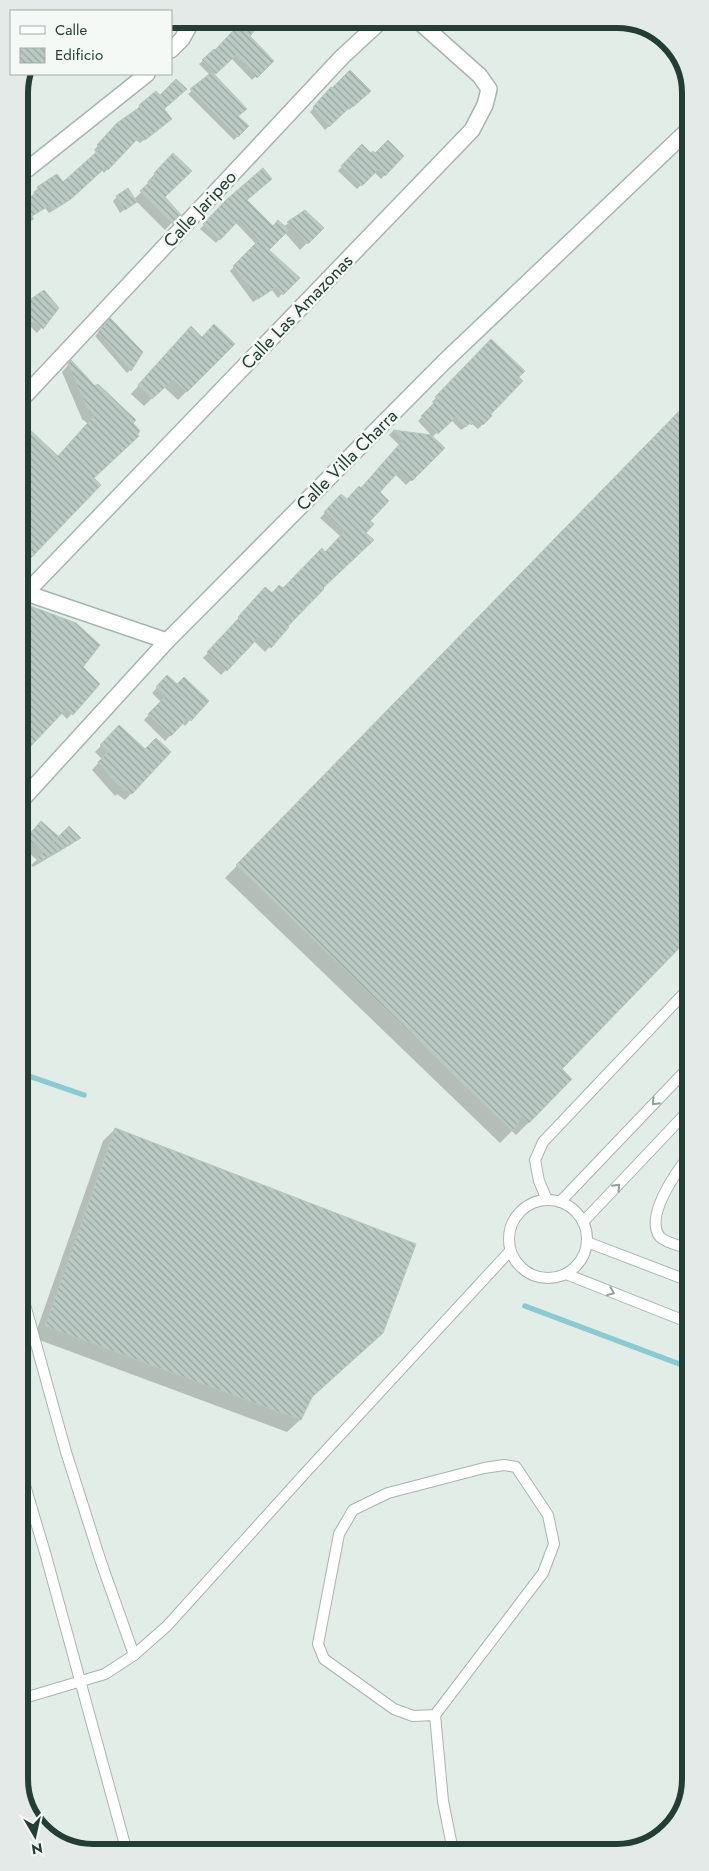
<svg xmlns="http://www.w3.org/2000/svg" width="709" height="1871" font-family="Jost,sans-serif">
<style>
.shadow{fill:#0003}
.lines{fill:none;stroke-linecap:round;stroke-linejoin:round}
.stream{stroke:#8ccad1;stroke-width:5.5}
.building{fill:url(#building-back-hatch);stroke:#b5c6be}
.lane-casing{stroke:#a6b5af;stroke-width:12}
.street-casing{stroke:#a6b5af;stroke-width:18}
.secondary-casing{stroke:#a1b8af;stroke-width:18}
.lane{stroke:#fff;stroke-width:10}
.street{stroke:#fff;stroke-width:15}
.secondary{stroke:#fff;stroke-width:15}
.oneway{stroke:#919e9a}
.labels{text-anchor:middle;stroke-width:5;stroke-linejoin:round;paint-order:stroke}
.street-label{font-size:18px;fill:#233e35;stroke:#f4f9f6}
.rim{fill:none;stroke:#233e35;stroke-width:6}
</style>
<defs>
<pattern id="building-back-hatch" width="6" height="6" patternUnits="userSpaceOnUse" patternTransform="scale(1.25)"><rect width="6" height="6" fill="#bbcac4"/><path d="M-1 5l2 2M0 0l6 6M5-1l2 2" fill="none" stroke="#98a5a0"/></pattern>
</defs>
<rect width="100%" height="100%" fill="#e3ede8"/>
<!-- shadow -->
<g class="shadow">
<path d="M245,19H262L249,36L272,61L252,80L231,58L213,75L237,117L247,126L234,140L188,94L210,75L199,64L215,51Z"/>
<path d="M331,88L369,91L349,110L347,108L325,130L310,112Z"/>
<path d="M156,93L166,123L140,143L135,139L104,173L102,170L65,203L49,213L45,208L32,216L34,219L27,224L31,230L19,238V217L35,194L33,192L57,176L63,184L97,153L94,150L113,129Z"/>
<path d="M362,145L371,155L403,156L381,179L374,172L357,189L338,171Z"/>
<path d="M173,155L164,197L179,215L165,230L136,201L120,213L113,201L117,197L134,199L150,184L147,182Z"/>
<path d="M227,201H246L272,227H283L305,211L322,228L300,250L285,233L268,250L298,278L278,298L272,290L253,302L230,271L256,244L235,222L216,243L200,229Z"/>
<path d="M27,298L29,302L58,308L37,333L30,326L19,333V304Z"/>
<path d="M110,320L130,370L127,373L95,336Z"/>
<path d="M183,336L234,344L178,400L164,387L144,406L131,394Z"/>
<path d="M491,341L489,414L491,416L478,429L471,423L461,430L451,420L432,437L439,453L406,485L395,474L378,492L337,571L286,626L288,627L265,652L254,641L221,675L203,658L236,624L234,623L260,593L272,595L283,590L325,553L341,537L320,518L341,496L347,501L361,489L400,446L389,435L393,431L432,436L418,421L435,404L432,402Z"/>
<path d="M71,362L95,387L93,479L99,485L21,566L19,438L58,458L88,424L82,419L62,372Z"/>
<path d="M688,403L689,936L560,1069L529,1122L516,1135L512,1131L500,1143L225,878Z"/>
<path d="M30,608L98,684L67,719L61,713L25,750L20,745V685L34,699L20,670L21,642L20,618Z"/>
<path d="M167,677L190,720L185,726L182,723L165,741L144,720L161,702L152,693Z"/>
<path d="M119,727L145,751L169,752L125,800L117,794L115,796L92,770L102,759L95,752Z"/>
<path d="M34,829L46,848L79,838L72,844L33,867L31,865L37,860L20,845Z"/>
<path d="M115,1129L310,1399L300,1420L287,1432L34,1338L103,1141Z"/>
</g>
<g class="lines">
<!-- stream -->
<g class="stream">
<path d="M20,1073L84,1095"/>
<path d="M525,1306L690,1368"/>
</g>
</g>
<!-- building -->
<g class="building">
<path d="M244,19H264L250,36L274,61L257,78L236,55L216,74L202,60L214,49L215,50Z"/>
<path d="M350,70L371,91L353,107L352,105L329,127L313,107L331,87L332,88Z"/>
<path d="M212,72L247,109L238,116L249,126L238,137L190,89Z"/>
<path d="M176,79L187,89L164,109L172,119L145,140L140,136L108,170L106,167L71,199L53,210L50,205L19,224V206L39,190L37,187L57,174L63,182L101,148L97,145L117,123L140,107L139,105L156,91L160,95Z"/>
<path d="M388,140L404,156L385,176L379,169L362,186L341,166L362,144L371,153L373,151L375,153Z"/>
<path d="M173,153L192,171L165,197L181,215L173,224L140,191L156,176L154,173Z"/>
<path d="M263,168L272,179L247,200L273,226L278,220L289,230L269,250L300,278L283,295L276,287L258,299L233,266L259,240L240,219L220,240L203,224L226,200Z"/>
<path d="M128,188L137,202L125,210L116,196Z"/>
<path d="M305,210L324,228L308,244L287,222Z"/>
<path d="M44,290L59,308L43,329L36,322L19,332V307Z"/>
<path d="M110,318L143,352L131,371L98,332Z"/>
<path d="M214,324L235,344L187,392L173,380L152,399L138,385L191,326L202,337Z"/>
<path d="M491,339L525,371L519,377L523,381L491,414L492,416L483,425L476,420L471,425L470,423L466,427L456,417L438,434L421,416L438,399L435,397Z"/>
<path d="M71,360L95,386L98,384L136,420L133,423L140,431L137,435L139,436L94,478L101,485L29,560L20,557L19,436L28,428L58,456L94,416L89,412L68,364Z"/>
<path d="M688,402L689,938L562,1069L572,1079L529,1123L522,1116L513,1132L236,865Z"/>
<path d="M393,430L431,435L445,448L412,481L400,470L380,492L389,501L370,521L374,524L366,533L374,540L323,588L324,589L288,626L289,627L271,648L259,637L227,671L207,652L239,618L238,617L265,587L272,593L279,585L283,588L322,548L325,552L344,532L324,512L341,494L347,499L359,486L361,488L403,440Z"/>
<path d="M30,606L76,623L100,645L83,667L100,684L73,715L66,709L31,746L24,739H20V616Z"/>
<path d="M167,675L177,684L184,677L209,701L191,721L188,718L171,736L148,714L166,696L156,687Z"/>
<path d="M119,725L145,749L156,738L171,752L132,794L124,789L122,790L98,762L108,752L100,745Z"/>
<path d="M41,821L58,836L51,844L69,826L81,838L40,861L37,858L43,852L26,838Z"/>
<path d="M115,1128L416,1244L383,1333L312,1397L301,1420L45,1326Z"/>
</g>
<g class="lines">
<defs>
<g id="lane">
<path d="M689,1156C676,1172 644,1217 660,1237C666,1243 681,1246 689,1249"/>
<circle cx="548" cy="1239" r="39"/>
<path d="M547,1200L539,1181L535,1160L543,1142L689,988"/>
<path d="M560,1202L689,1067"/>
<path d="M583,1222L689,1110"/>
<path d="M587,1242L689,1281"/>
<path d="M566,1274L690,1323"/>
<path d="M21,1290L66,1452L101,1562L134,1655"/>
<path d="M21,1472L46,1556L127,1852"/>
<path d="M21,1699L105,1674L134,1655L167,1626L307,1471L510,1251"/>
<path d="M435,1715L543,1573L554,1544L548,1515L516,1467L504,1465L484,1468L388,1493L353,1510L339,1534L318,1644L324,1659L394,1709L413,1716L435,1715L443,1801L452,1846L456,1850"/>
</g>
<g id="street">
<path d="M171,50L182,39L193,19"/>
<path d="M19,174L29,168L147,74"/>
<path d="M19,402L342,57L383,19"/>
<path d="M20,599L472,130L485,105L489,89L480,76L416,19"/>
<path d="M167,641L444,362L688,130"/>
</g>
<path id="secondary" d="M20,591L167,641L20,802"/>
</defs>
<!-- lane casing -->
<use href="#lane" class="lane-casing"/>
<!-- street casing -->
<use href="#street" class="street-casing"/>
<!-- secondary casing -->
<use href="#secondary" class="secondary-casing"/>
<!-- lane -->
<use href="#lane" class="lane"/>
<!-- street -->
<use href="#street" class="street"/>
<!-- secondary -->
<use href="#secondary" class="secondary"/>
</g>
<!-- one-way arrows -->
<defs><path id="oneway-chevron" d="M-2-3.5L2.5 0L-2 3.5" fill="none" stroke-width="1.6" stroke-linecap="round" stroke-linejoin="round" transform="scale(1.25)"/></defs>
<g class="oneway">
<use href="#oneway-chevron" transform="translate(655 1102) rotate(134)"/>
<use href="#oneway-chevron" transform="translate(617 1187) rotate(-47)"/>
<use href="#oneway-chevron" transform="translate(611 1292) rotate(22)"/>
</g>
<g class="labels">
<!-- street labels -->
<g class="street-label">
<text transform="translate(200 209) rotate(-47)" y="6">Calle Jaripeo</text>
<text transform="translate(297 312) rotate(-46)" y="6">Calle Las Amazonas</text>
<text transform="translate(347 460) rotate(-45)" y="6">Calle Villa Charra</text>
</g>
</g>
<!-- crop -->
<path d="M0 0H709V1871H0ZM93 28H617A65 65 0 0 1 682 93V1779A65 65 0 0 1 617 1844H93A65 65 0 0 1 28 1779V93A65 65 0 0 1 93 28Z" fill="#e3eae7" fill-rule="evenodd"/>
<path class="rim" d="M93 28H617A65 65 0 0 1 682 93V1779A65 65 0 0 1 617 1844H93A65 65 0 0 1 28 1779V93A65 65 0 0 1 93 28Z"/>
<!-- legend -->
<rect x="10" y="10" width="162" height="65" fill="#f4f9f6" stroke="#a0aea9"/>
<rect x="20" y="26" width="25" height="8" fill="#ffffff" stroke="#a0aea9"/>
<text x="55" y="35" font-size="15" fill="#233e35">Calle</text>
<rect x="20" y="48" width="25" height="15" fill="url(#building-back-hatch)" stroke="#a0aea9"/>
<text x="55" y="60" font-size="15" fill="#233e35">Edificio</text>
<!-- north arrow -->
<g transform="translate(35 1836) rotate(171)" stroke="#f4f9f6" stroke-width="4" paint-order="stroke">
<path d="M0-4L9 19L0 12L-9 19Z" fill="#233e35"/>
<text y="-8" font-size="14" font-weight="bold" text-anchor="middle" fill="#233e35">N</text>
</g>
</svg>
